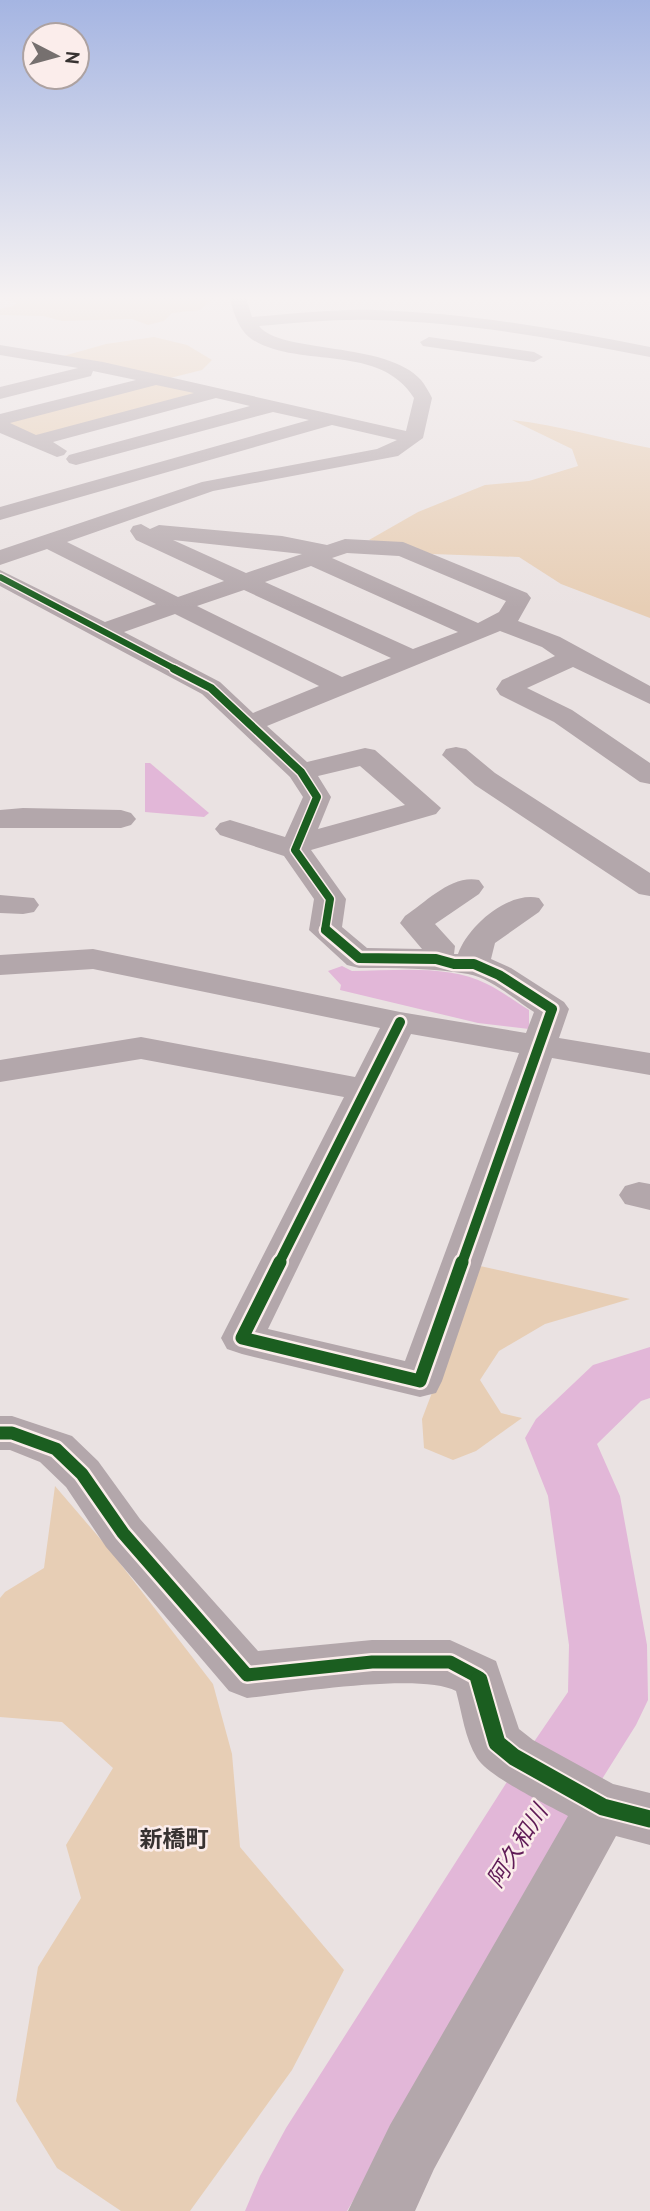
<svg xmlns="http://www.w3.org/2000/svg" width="650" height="2211" font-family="'PT Sans','Noto Sans JP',sans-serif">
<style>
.green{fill:#e7ceb5}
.water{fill:#e2b7d8}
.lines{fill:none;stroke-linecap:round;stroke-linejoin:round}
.river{fill:#e2b7d8;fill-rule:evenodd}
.minor{fill:#b3a7ab;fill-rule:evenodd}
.cycleway-far4-casing{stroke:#fbedeb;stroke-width:9}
.cycleway-far3-casing{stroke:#fbedeb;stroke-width:11}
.cycleway-far2-casing{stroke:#fbedeb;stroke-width:15}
.cycleway-far1-casing{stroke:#fbedeb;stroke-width:18}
.cycleway-casing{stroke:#fbedeb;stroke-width:21}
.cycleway-far4{stroke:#1b5e20;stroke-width:6}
.cycleway-far3{stroke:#1b5e20;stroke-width:8}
.cycleway-far2{stroke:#1b5e20;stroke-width:10}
.cycleway-far1{stroke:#1b5e20;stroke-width:13}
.cycleway{stroke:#1b5e20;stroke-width:17}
.labels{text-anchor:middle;stroke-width:5;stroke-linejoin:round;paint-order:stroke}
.near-neighbourhood-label{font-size:23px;font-weight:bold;fill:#373231;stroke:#fbedeb}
.near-water-label{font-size:23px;font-style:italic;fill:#5f1b56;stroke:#fbedeb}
</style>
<rect width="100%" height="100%" fill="#eae2e2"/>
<!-- green -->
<g class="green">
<path d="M0,298H214L200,310L172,313L164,321L148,325L132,319L62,321L43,316L0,315V309L13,306L17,303Z"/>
<path d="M154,337L187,345L212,360L202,370L162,380L60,357L106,344Z"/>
<path d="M157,382L204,393L35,437L1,422Z"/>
<path d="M512,420C559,425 603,439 650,448V618L561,584L519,557L432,554L369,540L418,512L485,485L529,481L578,466L572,449Z"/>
<path d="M480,1266L630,1299L545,1324L499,1351L480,1380L501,1413L522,1418L476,1451L453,1460L424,1448L422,1419Z"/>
<path d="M55,1486L109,1549L213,1684L232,1754L240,1847L344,1970L292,2070L190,2211H121L57,2168L16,2101L38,1967L81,1898L66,1845L113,1768L62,1722L0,1717V1598L5,1592L44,1568Z"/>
</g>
<!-- water -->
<g class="water">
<path d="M145,763H150L209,813L204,817L145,812Z"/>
<path d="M342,966L352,971C395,971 448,964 487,984C502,991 515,1002 529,1010V1029L478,1023L340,990L341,985L328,971Z"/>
</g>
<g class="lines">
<!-- river -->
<path class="river" d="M650,1347V1398L641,1401L597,1444L620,1496L647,1645L648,1700L636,1725L570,1830L347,2211H245L260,2176L286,2128L512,1774L568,1692L569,1645L548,1496L525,1438L536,1419L593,1365Z"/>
<!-- minor -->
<g class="minor">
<path d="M230,298H246L252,317C293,314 334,309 375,310C468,313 559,329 650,347V357C559,339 466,322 372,320C335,319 297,323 259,326C280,354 387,341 421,380C425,385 429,392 432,398L423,438L398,456L213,491L67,542L178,597L224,581L136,540L130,531L133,526L141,524L150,529L159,525L282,536L327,545L345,539L403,542L527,593L531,598L518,621L560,637L650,686V704L573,667L527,688L572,710L650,763V784L640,782L554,722L500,695L496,689L502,680L555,656L542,647L500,631L267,726L307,762L365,748L375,750L441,808L436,814L311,850L346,899L342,927L367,948L422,949L400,923L405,916C426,902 452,874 479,880L484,887L479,894L435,924L455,946L454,954H458C468,926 508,891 539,898L544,905L539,912L495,943L491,959L511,968L564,1002L569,1009L559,1038L650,1053V1075L552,1058L442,1381L436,1393L420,1397L242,1354L227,1349L221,1338L344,1097L141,1059L0,1082V1060L141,1037L355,1077L380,1028L93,969L0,975V955L93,949L400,1012L526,1033L534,1012C515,1000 491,978 468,974C432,968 396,968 359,968L347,965L309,930L314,899L284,856L220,835L215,829L220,823L230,820L285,837L303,797L290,777L202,694L0,586V570L105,622L156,604L47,549L0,565V550L202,482L377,449L397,440L332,425L0,520V507L309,420L273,412L76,465L69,463L66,459L69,455L250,406L216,398L53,442L67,451L64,455L57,457L0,433V414L136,380L93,371L91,376L0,399V387L78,368L0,355V345L103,362L406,431L414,398C380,343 300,369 253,340C240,332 233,313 230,298ZM156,385L194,393L36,435L10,423ZM173,540L302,554L246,573ZM347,553L399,556L506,601L499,612L478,623L332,558ZM311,566L458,632L413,649L265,582ZM244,590L391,658L342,677L197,606ZM175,614L319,686L253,713L220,682L124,632ZM360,766L405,805L318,829L331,797L318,776ZM411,1034L519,1053L405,1361L268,1329Z"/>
<path d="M429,337L534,352L543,357L534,362L423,346L420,342Z"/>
<path d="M456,747L466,749L495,773L650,873V896L639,894L475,785L442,755L446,749Z"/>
<path d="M23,808L121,810L131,813L136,819L131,825L121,828H0V810Z"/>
<path d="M0,895L34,898L39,905L34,912L23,914L0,913Z"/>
<path d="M639,1182L650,1184V1210L625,1204L619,1195L625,1186Z"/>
<path d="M0,1416H12L72,1436L98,1461L140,1519L258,1651L372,1640H450L496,1661L519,1729L533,1740L613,1784L650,1793V1845L616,1836L434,2169L415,2211H348L390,2125L568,1816C546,1804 489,1777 477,1758C465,1739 462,1713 456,1691C421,1672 292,1693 247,1698L229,1691L106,1547L66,1487L40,1462L10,1450H0Z"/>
</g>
<defs>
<path id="cycleway-far4" d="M0,577L177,670"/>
<path id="cycleway-far3" d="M174,669L211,688L301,772L317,797L295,850L330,899L325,930L328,932"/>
<g id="cycleway-far2">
<path d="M326,930L359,958L436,959L454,964H474L499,975L552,1009L462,1263"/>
<path d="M279,1263L400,1022"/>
</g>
<g id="cycleway-far1">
<path d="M280,1262L242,1338L420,1381L462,1262"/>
<path d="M0,1433H12L56,1449L82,1474L123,1533L247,1675L372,1662H450L478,1677L480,1682"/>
</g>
<path id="cycleway" d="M479,1680L497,1743L514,1757L603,1807L650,1819"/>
</defs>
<!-- cycleway-far4 casing -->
<use href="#cycleway-far4" class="cycleway-far4-casing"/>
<!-- cycleway-far3 casing -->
<use href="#cycleway-far3" class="cycleway-far3-casing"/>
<!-- cycleway-far2 casing -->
<use href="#cycleway-far2" class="cycleway-far2-casing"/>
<!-- cycleway-far1 casing -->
<use href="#cycleway-far1" class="cycleway-far1-casing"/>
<!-- cycleway casing -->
<use href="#cycleway" class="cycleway-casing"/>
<!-- cycleway-far4 -->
<use href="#cycleway-far4" class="cycleway-far4"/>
<!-- cycleway-far3 -->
<use href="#cycleway-far3" class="cycleway-far3"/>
<!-- cycleway-far2 -->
<use href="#cycleway-far2" class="cycleway-far2"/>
<!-- cycleway-far1 -->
<use href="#cycleway-far1" class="cycleway-far1"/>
<!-- cycleway -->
<use href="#cycleway" class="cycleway"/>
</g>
<!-- sky -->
<linearGradient id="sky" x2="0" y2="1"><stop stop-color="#a5b5e2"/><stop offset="0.49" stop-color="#f6f2f2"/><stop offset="1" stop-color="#f6f2f2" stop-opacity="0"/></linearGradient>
<rect width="650" height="608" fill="url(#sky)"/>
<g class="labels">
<!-- near-neighbourhood labels -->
<g class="near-neighbourhood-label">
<text x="174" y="1847">新橋町</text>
</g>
<!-- near-water labels -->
<g class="near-water-label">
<text transform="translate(517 1846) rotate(-58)" y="8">阿久和川</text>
</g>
</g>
<!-- north arrow -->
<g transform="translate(56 56) rotate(96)"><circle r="33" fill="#fbedeb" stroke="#ada2a1" stroke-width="2"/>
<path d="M0-5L12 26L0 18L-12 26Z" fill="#76706f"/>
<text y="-10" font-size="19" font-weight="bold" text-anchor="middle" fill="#373231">N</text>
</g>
</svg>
